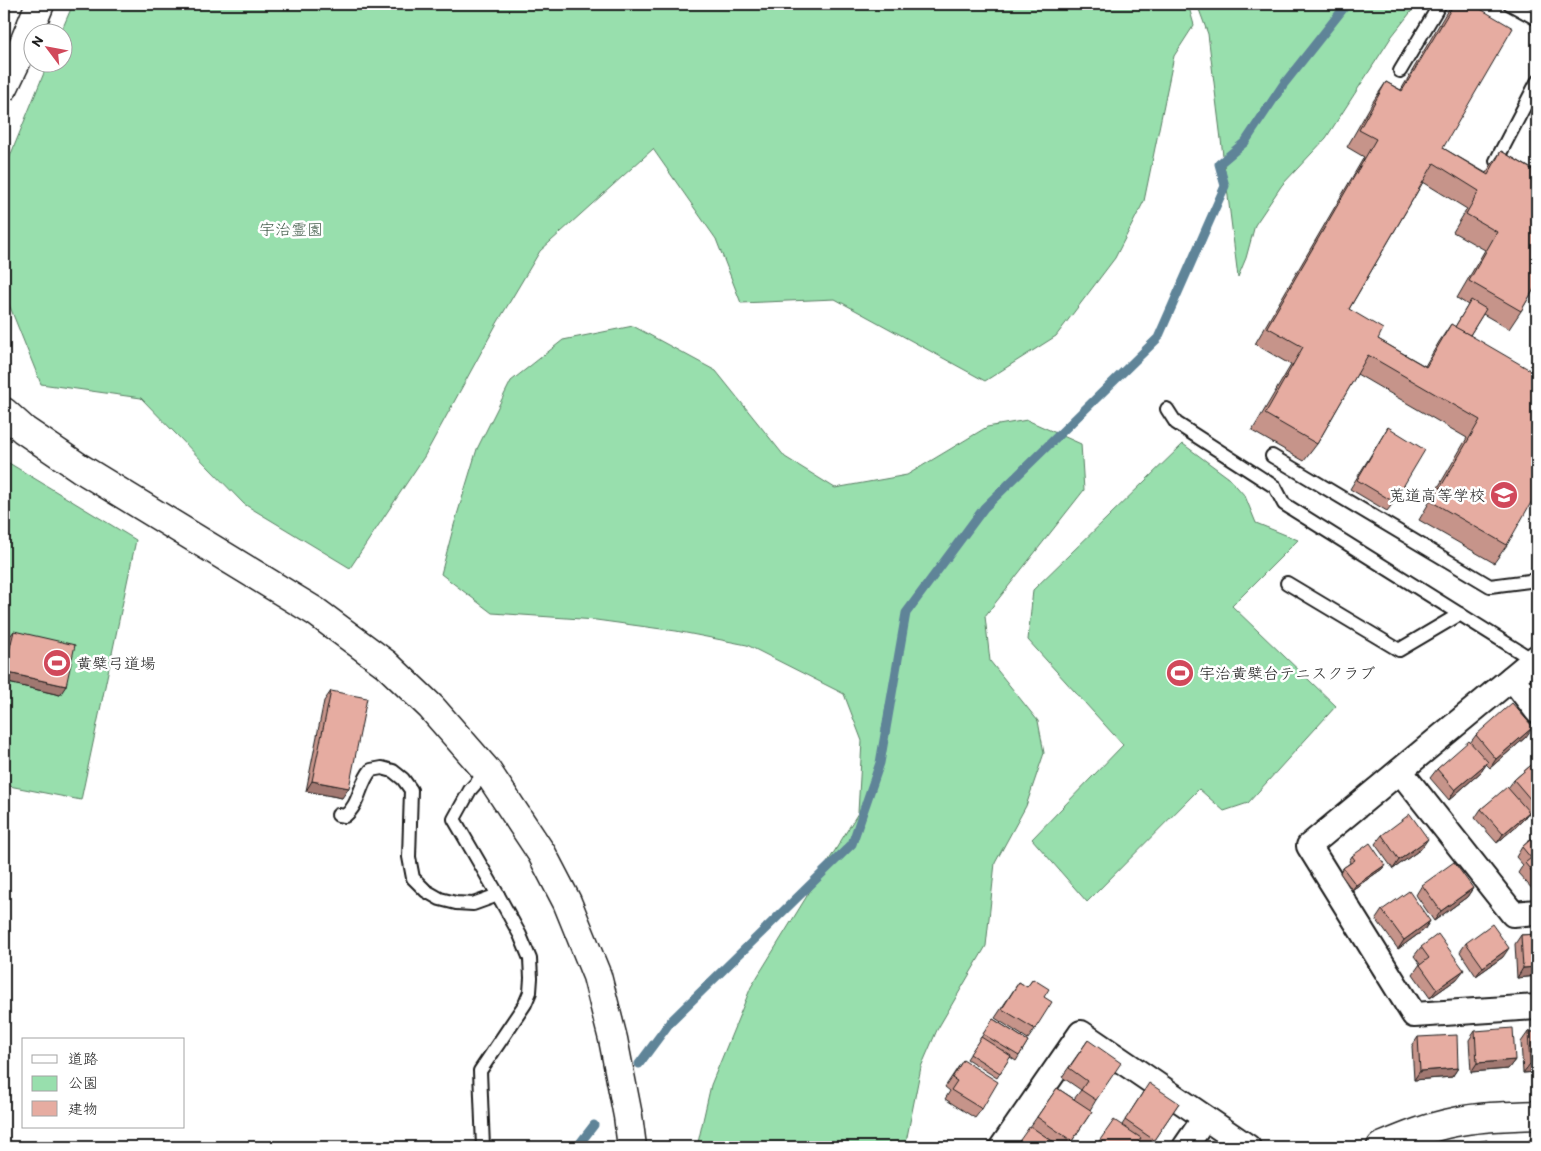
<svg xmlns="http://www.w3.org/2000/svg" width="1541" height="1151" font-family="Itim,'Klee One',sans-serif">
<style>
.green{fill:#98dfad;stroke:#5a7e64}
.lines{fill:none;stroke-linecap:round;stroke-linejoin:round}
.stream{stroke:#5f8498;stroke-width:9}
.service-casing{stroke:#1c1c1c;stroke-width:16}
.minor-casing{stroke:#1c1c1c;stroke-width:28}
.tertiary-casing{stroke:#1c1c1c;stroke-width:31}
.service{stroke:#fff;stroke-width:12}
.minor{stroke:#fff;stroke-width:24}
.tertiary{stroke:#fff;stroke-width:28}
.wall{fill:#c6948a;stroke:#1c1c1c;fill-rule:evenodd}
.shaded-wall{fill:#a17871;stroke:#1c1c1c}
.building{fill:#e6aca1;stroke:#1c1c1c}
.labels{text-anchor:middle;stroke-width:5;stroke-linejoin:round;paint-order:stroke}
.park-label{font-size:16px;fill:#47604f;stroke:#fff}
.poi-label{font-size:16px;fill:#1c1c1c;stroke:#fff;text-anchor:start}
</style>
<rect width="100%" height="100%" fill="#fff"/>
<filter id="ink" filterUnits="userSpaceOnUse"><feTurbulence type="fractalNoise" baseFrequency=".02" numOctaves="2"/><feDisplacementMap in="SourceGraphic" scale="10" xChannelSelector="R" yChannelSelector="G"/><feConvolveMatrix kernelMatrix="1 2 1 2 8 2 1 2 1" color-interpolation-filters="sRGB"/></filter>
<g filter="url(#ink)">
<!-- green -->
<g class="green">
<path d="M73,4H1188L1194,25L1174,56L1144,201L1115,258L1056,336L985,381L835,299L741,303L716,239L653,149L540,251L496,325L424,457L350,568L244,504L141,398L41,384L4,292V171L48,63L62,62V32H61Z"/>
<path d="M1197,4H1417L1392,36L1326,138L1282,185L1255,225L1246,258L1238,277L1208,34Z"/>
<path d="M633,326L716,371L785,457L835,488L907,475L987,427L1027,420L1081,444L1084,490L985,616L990,661L1038,721L1044,753L1026,806L995,863L986,946L937,1030L921,1067L905,1147H697L711,1085L751,987L858,813L862,741L844,694L747,645L676,631L596,620L492,613L441,574L454,525L477,449L511,381L563,340Z"/>
<path d="M1183,444L1229,478L1245,496L1256,523L1298,540L1232,606L1336,706L1248,803L1224,811L1199,789L1087,902L1032,839L1123,745L1028,640L1033,590Z"/>
<path d="M4,460L136,540L81,800L4,785Z"/>
</g>
<g class="lines">
<!-- stream -->
<g class="stream">
<path d="M639,1064L671,1021L852,844L880,763L906,613L984,508L1158,338L1225,186L1219,164L1245,142L1283,85L1347,4"/>
<path d="M577,1147L594,1125"/>
</g>
<defs>
<g id="service">
<path d="M1510,4L1537,19"/>
<path d="M1400,71L1440,4"/>
<path d="M1496,161L1537,82"/>
<path d="M1167,409L1176,423L1275,487L1284,504L1533,660"/>
<path d="M1272,456L1490,586L1537,580"/>
<path d="M1287,583L1399,650L1460,614"/>
<path d="M338,815L345,816C360,804 359,784 371,770L382,768L393,771L403,779L411,790L409,857L413,878L426,891L440,899L456,903L473,904L498,895"/>
<path d="M483,1147L480,1071L525,1004L530,992L531,978L530,959L520,935L498,895L454,819L470,790L487,771"/>
</g>
<g id="minor">
<path d="M1537,657L1309,846L1414,1015L1537,1007"/>
<path d="M1512,678L1537,711"/>
<path d="M1400,771L1513,914L1537,912"/>
<path d="M1002,1147L1081,1033L1248,1147"/>
<path d="M1185,1147L1205,1118"/>
</g>
<g id="tertiary">
<path d="M4,87L16,62L40,4"/>
<path d="M4,412L24,430L80,468L316,612L386,664L431,707L487,771L542,854L567,902L597,976L613,1039L628,1116L632,1147"/>
<path d="M1381,1147C1405,1137 1429,1127 1455,1122C1482,1116 1510,1116 1537,1115"/>
</g>
</defs>
<!-- service casing -->
<use href="#service" class="service-casing"/>
<!-- minor casing -->
<use href="#minor" class="minor-casing"/>
<!-- tertiary casing -->
<use href="#tertiary" class="tertiary-casing"/>
<!-- service -->
<use href="#service" class="service"/>
<!-- minor -->
<use href="#minor" class="minor"/>
<!-- tertiary -->
<use href="#tertiary" class="tertiary"/>
</g>
<!-- wall -->
<g class="wall">
<path d="M1453,4H1472L1443,148L1486,173L1501,151L1532,169L1537,159V284L1521,311L1509,329L1483,314L1470,335L1507,545L1494,563L1419,520L1467,438L1357,374L1317,444L1304,461L1252,431L1291,365L1255,344L1364,157L1347,147L1374,100L1386,82L1401,90L1446,13ZM1423,182L1467,209L1453,232L1485,250L1457,298L1468,305L1455,327L1451,324L1439,342L1425,366L1378,339L1349,309Z"/>
<path d="M1388,427L1394,502L1387,511L1350,489L1382,437Z"/>
<path d="M14,631L60,695L4,682V655L7,640Z"/>
<path d="M1537,675V682L1535,679Z"/>
<path d="M331,691L342,798L306,791L324,701Z"/>
<path d="M1476,735L1526,737L1490,768L1486,764L1481,772L1449,800L1430,778L1437,769L1470,743Z"/>
<path d="M1537,760V817L1534,820L1528,813L1522,821L1497,843L1475,818L1481,809L1508,788L1514,780Z"/>
<path d="M1537,834V888L1534,891L1518,873L1523,865L1516,857L1522,847Z"/>
<path d="M1382,835L1421,849L1393,869L1375,844Z"/>
<path d="M1352,856L1385,865L1382,869L1352,890L1340,873L1343,868L1350,863L1349,861Z"/>
<path d="M1422,885L1473,888L1467,897L1434,921L1416,895Z"/>
<path d="M1382,910L1430,921L1424,930L1398,949L1376,919Z"/>
<path d="M1537,934V976L1517,978L1515,944L1521,935Z"/>
<path d="M1466,943L1503,957L1476,976L1460,952Z"/>
<path d="M1421,947L1457,979L1430,998L1413,974L1420,964L1414,956Z"/>
<path d="M1033,979L1044,997L1035,1029L1028,1039L995,1018L1019,982L1027,987Z"/>
<path d="M993,1019L1028,1041L1016,1061L1010,1057L997,1078L967,1059Z"/>
<path d="M1475,1031L1515,1060L1508,1069L1471,1072L1469,1040Z"/>
<path d="M1528,1032H1537V1072L1523,1073L1521,1042Z"/>
<path d="M1418,1037L1458,1068L1452,1077L1414,1080L1412,1046Z"/>
<path d="M1088,1040L1096,1100L1090,1110L1092,1111L1068,1147H1062L1030,1127L1057,1088L1074,1099L1081,1090L1062,1077Z"/>
<path d="M963,1060L982,1109L975,1118L945,1099L950,1091L945,1087Z"/>
<path d="M1143,1092L1179,1103L1149,1147H1145L1138,1142L1122,1125Z"/>
<path d="M1531,1138L1537,1147H1524Z"/>
</g>
<!-- shaded-wall -->
<g class="shaded-wall">
<path d="M4,672L66,686L60,695L4,682Z"/>
<path d="M1533,727L1526,737L1490,768L1496,759Z"/>
<path d="M1488,762L1481,772L1449,800L1455,790Z"/>
<path d="M312,781L349,788L342,798L306,791Z"/>
<path d="M1529,812L1522,821L1497,843L1503,834Z"/>
<path d="M1428,839L1421,849L1393,869L1399,860Z"/>
<path d="M1385,865L1382,869L1352,890L1356,885Z"/>
<path d="M1473,888L1467,897L1434,921L1441,911Z"/>
<path d="M1430,921L1424,930L1398,949L1404,940Z"/>
<path d="M1509,948L1503,957L1476,976L1483,967Z"/>
<path d="M1537,967V976L1517,978L1523,968Z"/>
<path d="M1464,970L1457,979L1430,998L1437,989Z"/>
<path d="M1515,1060L1508,1069L1471,1072L1477,1063Z"/>
<path d="M1530,1064H1537V1072L1523,1073Z"/>
<path d="M1458,1068L1452,1077L1414,1080L1420,1071Z"/>
</g>
<!-- building -->
<g class="building">
<path d="M1454,4H1472L1513,28L1443,148L1488,175L1501,151L1533,170L1537,163V284L1521,311L1469,281L1497,232L1466,214L1479,191L1434,163L1349,309L1383,329L1378,339L1426,367L1451,324L1537,374V492L1507,545L1432,502L1480,420L1368,355L1317,444L1265,414L1303,347L1267,327L1376,139L1359,130L1386,82L1402,91Z"/>
<path d="M1471,300L1486,309L1470,335L1455,327Z"/>
<path d="M1388,427L1425,450L1394,502L1357,480Z"/>
<path d="M14,631L75,645L66,686L4,672Z"/>
<path d="M331,691L367,698L349,788L312,781Z"/>
<path d="M1512,703L1533,727L1496,759L1476,735Z"/>
<path d="M1469,741L1488,762L1455,790L1437,769Z"/>
<path d="M1537,760V807L1514,780Z"/>
<path d="M1507,787L1529,812L1503,834L1481,809Z"/>
<path d="M1410,814L1428,839L1399,860L1382,835Z"/>
<path d="M1537,834V878L1525,863L1531,858L1522,847Z"/>
<path d="M1370,843L1385,865L1356,885L1343,868L1355,860L1352,856Z"/>
<path d="M1454,862L1473,888L1441,911L1422,885Z"/>
<path d="M1409,891L1430,921L1404,940L1382,910Z"/>
<path d="M1492,924L1509,948L1483,967L1466,943Z"/>
<path d="M1438,934L1464,970L1437,989L1420,965L1429,958L1421,947Z"/>
<path d="M1537,934V967L1523,968L1521,935Z"/>
<path d="M1033,979L1049,989L1044,997L1052,1002L1035,1029L1002,1009L1019,982L1027,987Z"/>
<path d="M993,1019L1028,1041L1019,1056L983,1034Z"/>
<path d="M1513,1028L1515,1060L1477,1063L1475,1031Z"/>
<path d="M1528,1032H1537V1064H1530Z"/>
<path d="M1457,1035L1458,1068L1420,1071L1418,1037Z"/>
<path d="M981,1037L1011,1056L1000,1073L970,1054Z"/>
<path d="M1088,1040L1121,1063L1096,1100L1081,1090L1087,1081L1069,1068Z"/>
<path d="M963,1060L998,1082L982,1109L951,1090L957,1081L952,1078Z"/>
<path d="M1149,1083L1179,1103L1154,1140L1125,1120Z"/>
<path d="M1057,1088L1092,1111L1072,1141L1037,1117Z"/>
<path d="M1114,1120L1141,1138L1135,1147H1095Z"/>
<path d="M1030,1126L1061,1147H1015Z"/>
<rect x="1531" y="1138" width="6" height="9"/>
<path d="M1230,1140L1242,1147H1225Z"/>
<path d="M1487,1140L1488,1147H1466V1144Z"/>
</g>
</g>
<!-- icons -->
<defs>
<symbol id="school-disc" viewBox="-11 -11 22 22"><circle r="9.5" fill="#d1495b" stroke="#fff"/><path d="M0-5L7-2L0 1L-7-2ZM-4 1L0 2.5L4 1V4Q0 6-4 4Z" fill="#fff"/></symbol>
<symbol id="stadium-disc" viewBox="-11 -11 22 22"><circle r="9.5" fill="#d1495b" stroke="#fff"/><path d="M0-5a6.5 5 0 1 0 0 10a6.5 5 0 1 0 0-10ZM-3.5-1.8h7v3.6h-7Z" fill="#fff"/></symbol>
</defs>
<g fill-rule="evenodd">
<use href="#school-disc" x="1488" y="479" width="32" height="32"/>
<use href="#stadium-disc" x="41" y="647" width="32" height="32"/>
<use href="#stadium-disc" x="1164" y="657" width="32" height="32"/>
</g>
<g class="labels">
<!-- park labels -->
<g class="park-label">
<text x="291" y="235">宇治霊園</text>
</g>
<!-- poi labels -->
<g class="poi-label">
<text x="1485" y="501" text-anchor="end">莵道高等学校</text>
<text x="76" y="669">黄檗弓道場</text>
<text x="1199" y="679">宇治黄檗台テニスクラブ</text>
</g>
</g>
<!-- margin -->
<rect width="1541" height="1151" fill="none" stroke="#fff" stroke-width="20"/>
<rect x="10" y="10" width="1521" height="1131" fill="none" stroke="#1c1c1c" stroke-width="2" filter="url(#ink)"/>
<!-- legend -->
<rect x="22" y="1038" width="162" height="90" fill="#ffffff" stroke="#a4a4a4"/>
<rect x="32" y="1055" width="25" height="8" fill="#ffffff" stroke="#a4a4a4"/>
<text x="68" y="1064" font-size="15" fill="#1c1c1c">道路</text>
<rect x="32" y="1076" width="25" height="15" fill="#98dfad" stroke="#a4a4a4"/>
<text x="68" y="1088" font-size="15" fill="#1c1c1c">公園</text>
<rect x="32" y="1101" width="25" height="15" fill="#e6aca1" stroke="#a4a4a4"/>
<text x="68" y="1114" font-size="15" fill="#1c1c1c">建物</text>
<!-- north arrow -->
<g transform="translate(48 48) rotate(302)"><circle r="24" fill="#ffffff" stroke="#a4a4a4"/>
<path d="M0-4L9 19L0 12L-9 19Z" fill="#d1495b"/>
<text y="-8" font-size="14" font-weight="bold" text-anchor="middle" fill="#1c1c1c">N</text>
</g>
</svg>
